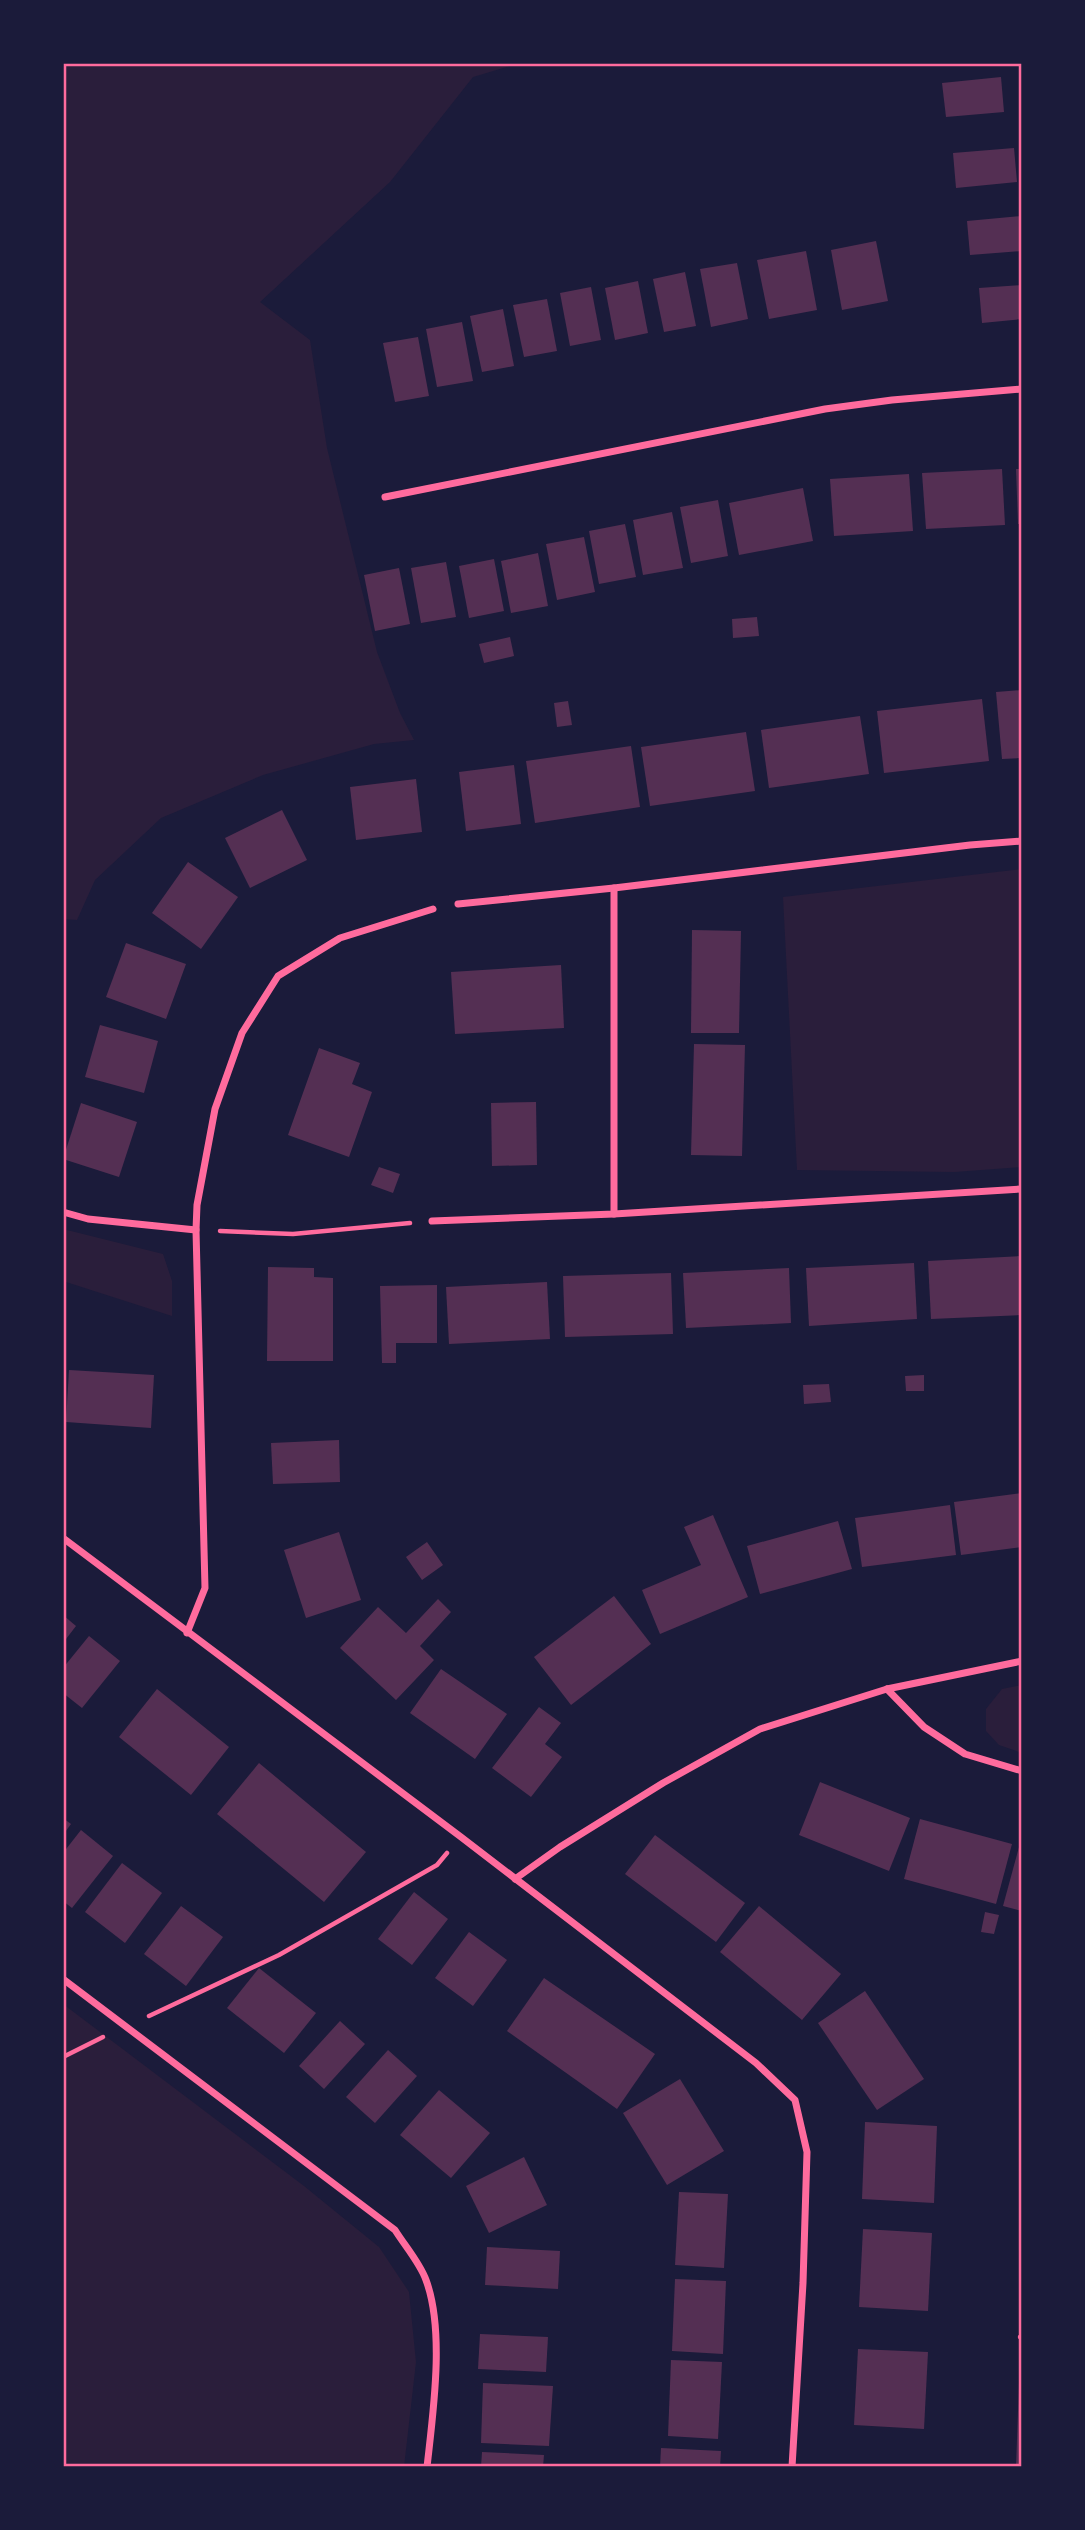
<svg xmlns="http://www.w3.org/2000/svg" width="1085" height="2530" font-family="'Open Sans',sans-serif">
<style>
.green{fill:#2a1e3b}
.building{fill:#542f53}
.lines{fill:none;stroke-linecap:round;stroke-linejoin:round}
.path{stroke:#ff6b9d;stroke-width:4.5}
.minor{stroke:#ff6b9d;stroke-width:7}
.neatline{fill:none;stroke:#ff6b9d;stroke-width:2.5}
</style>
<rect width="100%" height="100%" fill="#1b1b3a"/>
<!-- green -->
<g class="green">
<path d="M63,63H520L473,77L390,182L260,302L310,340L327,448L377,652L400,713L414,740L374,744L263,775L161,818L95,880L77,920L63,919Z"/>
<path d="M1022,869V1167L954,1172L797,1170L783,897Z"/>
<path d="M63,1229L163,1254L172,1281V1316L63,1281Z"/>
<path d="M1022,1685V1753L999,1745L986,1731V1709L1002,1689Z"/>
<path d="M63,2004L304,2186L379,2247L409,2292L416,2362L404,2467H63Z"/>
</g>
<!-- building -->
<g class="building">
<path d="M1001,77L1004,112L946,117L942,83Z"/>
<path d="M1014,148L1017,182L956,188L953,153Z"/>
<path d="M1022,216V251L970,255L967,221Z"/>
<path d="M876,241L888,301L842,310L831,250Z"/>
<path d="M806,251L817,310L769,319L757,260Z"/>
<path d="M737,263L748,319L711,327L700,269Z"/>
<path d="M685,272L696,326L664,332L653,279Z"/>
<path d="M638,281L648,333L615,340L605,288Z"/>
<path d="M1022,285V319L982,323L979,288Z"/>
<path d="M591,287L601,340L570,346L560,293Z"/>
<path d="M547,299L557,351L524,357L513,305Z"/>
<path d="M503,309L514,366L482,372L470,316Z"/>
<path d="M462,322L473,381L437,387L426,329Z"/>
<path d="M418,337L429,396L395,402L383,343Z"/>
<path d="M1002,469L1005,525L926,529L922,473Z"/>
<path d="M1016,469H1022V524H1018Z"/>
<path d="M909,474L913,531L834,536L830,479Z"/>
<path d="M803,488L813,541L739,555L729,503Z"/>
<path d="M718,500L728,556L691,563L680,507Z"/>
<path d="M672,512L683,568L643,575L633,520Z"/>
<path d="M625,524L636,577L599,584L589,531Z"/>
<path d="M584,537L595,592L557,600L546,544Z"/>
<path d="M538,553L548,606L511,613L501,561Z"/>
<path d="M494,559L504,611L469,618L459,566Z"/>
<path d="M446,562L456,617L421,623L411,568Z"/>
<path d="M399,568L410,624L375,631L364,575Z"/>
<path d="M757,617L759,636L733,638L732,619Z"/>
<path d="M510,637L514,656L484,663L479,644Z"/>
<path d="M1022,690V758L1002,759L996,692Z"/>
<path d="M982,699L989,761L884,773L877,711Z"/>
<path d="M568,701L572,725L557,727L554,703Z"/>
<path d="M860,716L869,774L769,788L761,730Z"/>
<path d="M746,732L755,791L650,806L641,747Z"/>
<path d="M631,746L640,807L535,823L526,761Z"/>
<path d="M514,765L521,824L466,831L459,772Z"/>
<path d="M416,779L422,832L356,840L350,787Z"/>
<path d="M282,810L307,860L250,888L225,838Z"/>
<path d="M188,862L238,897L201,949L152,913Z"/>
<path d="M692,930L741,931L739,1033H691Z"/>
<path d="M126,943L186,964L166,1019L106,997Z"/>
<path d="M561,965L564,1028L455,1034L451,972Z"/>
<path d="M100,1025L158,1041L144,1093L85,1077Z"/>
<path d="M694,1044L745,1045L742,1156L691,1155Z"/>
<path d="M319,1048L360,1063L352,1084L372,1092L349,1157L288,1135Z"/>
<path d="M536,1102L537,1165L492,1166L491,1103Z"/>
<path d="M81,1103L137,1122L119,1177L63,1159Z"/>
<path d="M379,1167L400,1174L393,1193L371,1185Z"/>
<path d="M1022,1256V1315L931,1319L928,1261Z"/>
<path d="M914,1263L917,1319L809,1326L806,1268Z"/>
<path d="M268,1267L314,1268V1277L333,1278V1361H267Z"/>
<path d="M789,1268L791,1323L686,1328L683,1273Z"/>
<path d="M671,1273L673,1334L565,1337L563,1276Z"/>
<path d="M547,1282L550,1339L449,1344L446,1287Z"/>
<path d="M437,1285V1343H396V1363H382L380,1286Z"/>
<path d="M69,1370L154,1375L151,1428L66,1422Z"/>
<path d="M924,1375V1391H906L905,1376Z"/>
<path d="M829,1384L831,1402L804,1404L803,1385Z"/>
<path d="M339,1440L340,1482L273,1484L271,1443Z"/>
<path d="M1022,1493V1547L961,1555L954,1502Z"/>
<path d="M950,1505L956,1555L862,1567L855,1518Z"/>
<path d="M713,1515L748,1597L660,1634L642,1590L701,1565L684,1527Z"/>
<path d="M838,1521L852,1569L760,1594L747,1546Z"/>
<path d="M339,1532L361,1600L306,1618L284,1550Z"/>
<path d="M427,1542L443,1565L422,1580L406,1557Z"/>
<path d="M614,1596L651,1644L571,1705L534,1657Z"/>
<path d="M438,1599L451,1612L420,1646L434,1660L396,1700L340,1648L378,1607L406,1633Z"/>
<path d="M63,1615L76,1626L63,1643Z"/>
<path d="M89,1636L120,1661L82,1708L63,1693V1668Z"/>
<path d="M441,1669L507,1714L475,1759L410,1713Z"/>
<path d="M157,1689L229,1747L191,1795L119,1737Z"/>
<path d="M539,1707L561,1723L545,1744L562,1757L531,1797L492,1768Z"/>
<path d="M259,1763L366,1852L324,1902L217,1814Z"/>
<path d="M820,1782L910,1818L889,1871L799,1835Z"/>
<path d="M63,1818L71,1824L63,1835Z"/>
<path d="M920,1819L1012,1844L996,1904L904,1879Z"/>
<path d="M81,1830L113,1856L72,1908L63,1901V1853Z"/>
<path d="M655,1835L745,1903L716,1942L625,1874Z"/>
<path d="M1019,1847L1022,1848V1911L1003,1906Z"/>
<path d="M122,1863L162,1893L125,1943L85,1912Z"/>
<path d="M414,1892L448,1919L412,1965L378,1939Z"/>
<path d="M181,1906L223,1937L186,1986L144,1954Z"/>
<path d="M759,1906L841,1974L802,2020L720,1952Z"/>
<path d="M985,1912L999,1915L994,1934L981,1932Z"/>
<path d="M469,1932L507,1960L473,2006L435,1978Z"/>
<path d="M259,1968L316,2013L284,2053L227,2008Z"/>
<path d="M544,1978L655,2054L617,2109L507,2031Z"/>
<path d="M865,1991L924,2079L877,2110L818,2023Z"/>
<path d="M340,2021L365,2044L324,2089L299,2066Z"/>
<path d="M388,2050L417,2076L375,2123L346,2097Z"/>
<path d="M680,2079L724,2151L667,2185L623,2113Z"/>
<path d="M439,2090L490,2133L451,2178L400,2135Z"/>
<path d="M865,2122L937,2126L934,2203L862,2199Z"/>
<path d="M524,2157L547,2205L489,2233L466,2186Z"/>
<path d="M679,2192L728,2194L724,2268L675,2265Z"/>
<path d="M863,2229L932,2233L928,2311L859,2307Z"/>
<path d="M487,2247L560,2251L558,2289L485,2285Z"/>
<path d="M675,2279L726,2281L723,2354L672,2351Z"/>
<path d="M480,2334L548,2337L546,2372L478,2369Z"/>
<path d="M858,2349L928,2352L924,2429L854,2425Z"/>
<path d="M1020,2355H1022V2467H1016Z"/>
<path d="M671,2360L722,2362L718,2439L668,2436Z"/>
<path d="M483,2383L553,2386L549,2446L481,2443Z"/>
<path d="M661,2448L721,2451L720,2467H660Z"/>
<path d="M482,2452L544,2455L543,2467H481Z"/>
</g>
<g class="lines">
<!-- path -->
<g class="path">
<path d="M220,1231L293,1234L410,1223"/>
<path d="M149,2016L279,1955L437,1865L447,1853"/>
<path d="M63,2057L103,2037"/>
<path d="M1020,2337H1022"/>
</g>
<!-- minor -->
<g class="minor">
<path d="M385,497L825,409L892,400L1022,389"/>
<path d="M458,904L614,888L970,845L1022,841"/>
<path d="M63,1212L88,1219L196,1230"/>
<path d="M614,1214V888"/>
<path d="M432,1221L614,1214L1022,1189"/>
<path d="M63,1538L461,1837L756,2063L795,2100L807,2152L803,2283L792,2467"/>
<path d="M187,1633L205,1588L196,1230L197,1205L215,1109L242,1033L278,976L340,938L433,909"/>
<path d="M887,1689L924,1727L965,1754L1022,1771"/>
<path d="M515,1879L560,1847L663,1783L760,1729L887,1689L1022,1661"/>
<path d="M63,1979L395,2230C405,2246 420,2263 426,2280C445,2331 433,2413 427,2467"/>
</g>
</g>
<!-- border -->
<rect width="1085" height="2530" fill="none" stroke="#1b1b3a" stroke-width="130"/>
<rect x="65" y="65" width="955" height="2400" class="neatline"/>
</svg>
